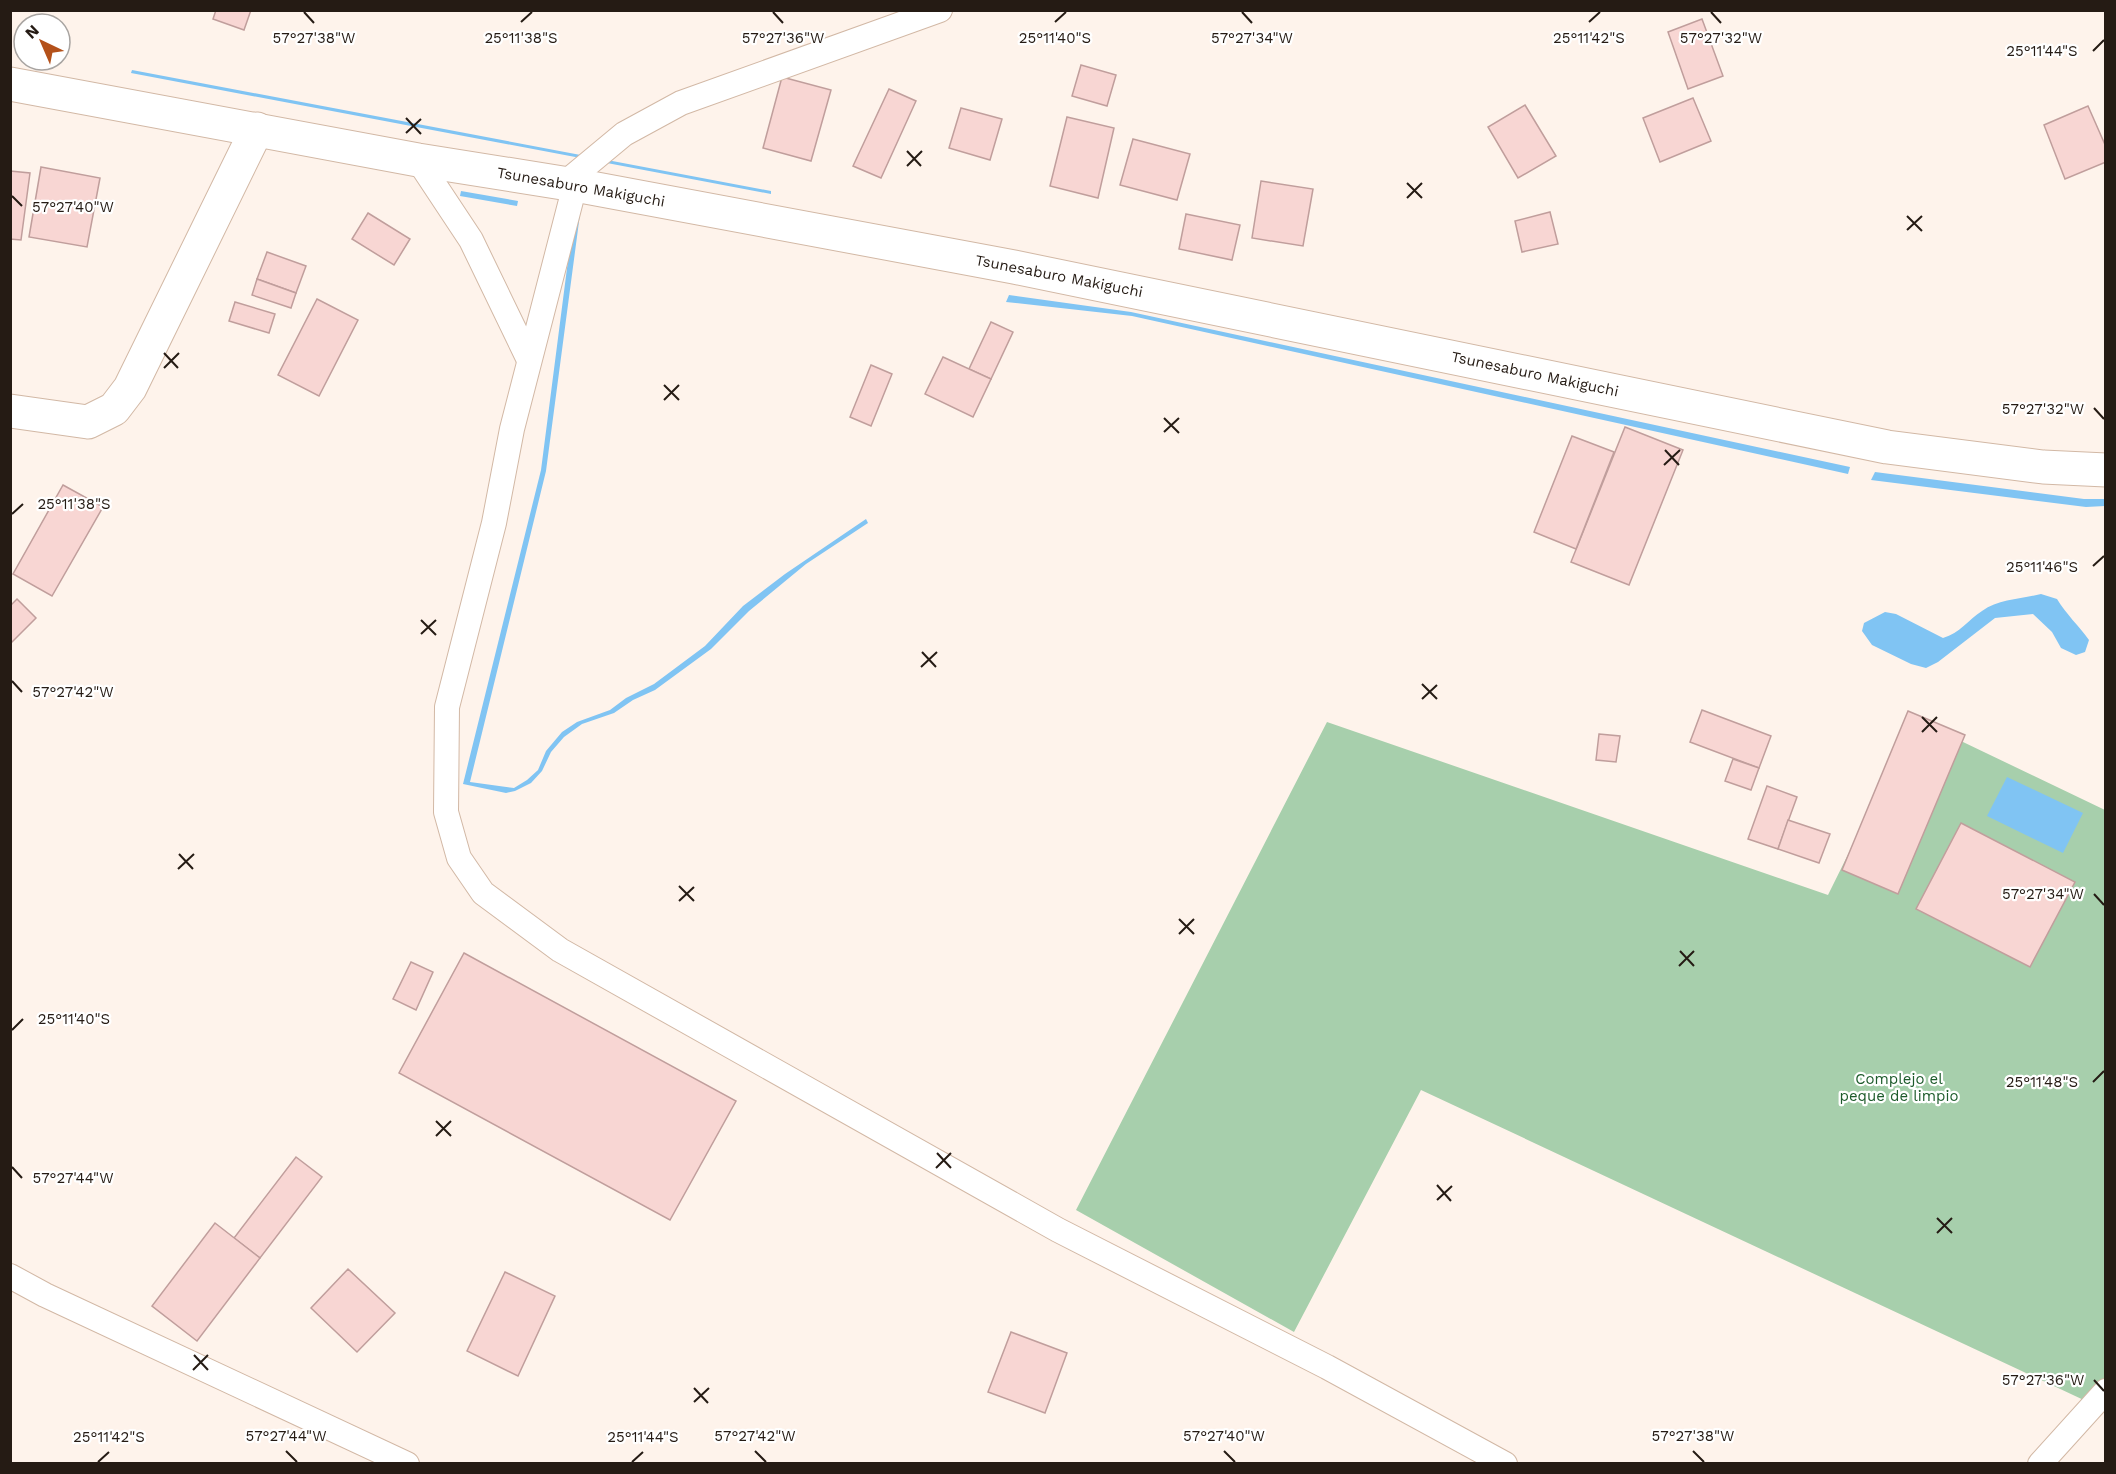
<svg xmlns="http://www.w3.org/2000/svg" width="2116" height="1474" font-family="'Work Sans',sans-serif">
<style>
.green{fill:#a7cfac}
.water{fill:#80c4f3}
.building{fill:#f8d6d3;stroke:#c09e9c;stroke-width:1.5}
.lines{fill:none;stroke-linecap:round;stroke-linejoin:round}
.service-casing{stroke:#d2b8a5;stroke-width:26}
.minor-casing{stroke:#d2b8a5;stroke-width:35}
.tertiary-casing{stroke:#d2b8a5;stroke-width:35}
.service{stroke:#fff;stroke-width:24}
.minor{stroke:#fff;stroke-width:33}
.tertiary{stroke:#fff;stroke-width:33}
.ticks{fill:none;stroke:#251b14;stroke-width:2}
.labels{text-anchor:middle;stroke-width:4.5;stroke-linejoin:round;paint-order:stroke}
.street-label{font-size:15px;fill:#251b14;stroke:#fff}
.park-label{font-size:15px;fill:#1d5b2b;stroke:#fff}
.ticks-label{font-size:15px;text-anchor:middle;fill:#251b14;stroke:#fff;stroke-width:4.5;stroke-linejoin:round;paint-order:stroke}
</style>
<rect width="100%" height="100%" fill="#fef3eb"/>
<!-- green -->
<path class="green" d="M1915,719L2105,810V1410L1421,1090L1294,1332L1076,1210L1327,722L1828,895Z"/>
<!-- water -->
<g class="water">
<path d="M132,70L771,191V194L131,73Z"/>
<path d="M461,191L518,201L517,206L460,196Z"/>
<path d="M574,214H580L546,471L470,782L514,788L527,780L538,770L546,751L562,732L577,722L610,710L626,698L654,684L705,646L743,606L785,574L866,519L868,523L806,564L749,611L711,649L655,690L633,700L614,713L582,724L564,737L551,752L542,771L531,783L515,791L506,793L463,784L541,470Z"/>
<path d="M1009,295L1131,312L1850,467L1848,474L1132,316L1006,302Z"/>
<path d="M1875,472L2084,499H2105V506L2086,507L1871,480Z"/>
<path d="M2041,594L2057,599C2066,614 2079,626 2089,640L2085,652L2076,655L2061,648L2052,632L2033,614L1995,618L1938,662L1926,668L1911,664L1872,645L1862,631L1864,623L1885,612L1896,614L1943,638C1960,633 1968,620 1982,611C1999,599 2022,599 2041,594Z"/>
<path d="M2007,777L2083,813L2063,853L1987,816Z"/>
</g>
<!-- building -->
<g class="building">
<path d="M216,10H251L244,30L213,19Z"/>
<path d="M1702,19L1723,76L1688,89L1668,32Z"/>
<path d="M1081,65L1116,75L1107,106L1072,96Z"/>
<path d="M782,77L831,90L811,161L763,148Z"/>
<path d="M889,89L916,101L881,178L853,166Z"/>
<path d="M1693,98L1711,141L1660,162L1643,118Z"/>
<path d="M1525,105L1556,156L1518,178L1488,127Z"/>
<path d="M2088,106L2106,147V162L2065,179L2044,125Z"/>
<path d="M961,108L1002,119L990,160L949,148Z"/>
<path d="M1067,117L1114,128L1098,198L1050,186Z"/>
<path d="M1133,139L1190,154L1177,200L1120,185Z"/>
<path d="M41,167L100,178L87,247L29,237Z"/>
<path d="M10,171L30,173L21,240L10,239Z"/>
<path d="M1261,181L1313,189L1303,246L1252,238Z"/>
<path d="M1550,212L1558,244L1522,252L1515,221Z"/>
<path d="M368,213L410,239L394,265L352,239Z"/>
<path d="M1186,214L1240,225L1232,260L1179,249Z"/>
<path d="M267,252L306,266L296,293L257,279Z"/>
<path d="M257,279L296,293L291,308L252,295Z"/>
<path d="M317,299L358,320L319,396L278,375Z"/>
<path d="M235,302L275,314L269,333L229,321Z"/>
<path d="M991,322L1013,332L991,379L969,369Z"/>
<path d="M943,357L991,379L973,417L925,394Z"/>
<path d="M871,365L892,374L871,426L850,417Z"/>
<path d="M1625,427L1683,450L1629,585L1571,562Z"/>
<path d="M1572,436L1614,452L1576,549L1534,532Z"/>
<path d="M63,485L103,507L52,596L13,574Z"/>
<path d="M17,599L36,618L10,644V606Z"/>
<path d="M1702,710L1771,736L1759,768L1690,742Z"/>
<path d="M1908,711L1965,735L1898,894L1842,870Z"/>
<path d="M1599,734L1620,736L1616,762L1596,760Z"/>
<path d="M1733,759L1759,768L1751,790L1725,781Z"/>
<path d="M1767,786L1797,797L1778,849L1748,839Z"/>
<path d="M1788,820L1830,834L1819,863L1778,849Z"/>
<path d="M1961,823L2075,882L2030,967L1916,909Z"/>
<path d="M464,953L736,1101L670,1220L399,1073Z"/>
<path d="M411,962L433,972L416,1010L393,999Z"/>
<path d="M296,1157L322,1177L260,1258L234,1238Z"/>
<path d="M215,1223L260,1258L197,1341L152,1306Z"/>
<path d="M348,1269L395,1313L357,1352L311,1308Z"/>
<path d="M505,1272L555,1296L518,1376L467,1351Z"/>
<path d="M1011,1332L1067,1353L1045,1413L988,1392Z"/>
</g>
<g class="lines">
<defs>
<g id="service">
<path d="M418,160L471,240L529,360"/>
<path d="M565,183L624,134L681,103L940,10"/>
<path d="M575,185L512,429L494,523L447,707L446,812L459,858L483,893L560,950L1058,1230L1327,1367L1505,1464"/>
<path d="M10,1276L45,1295L407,1464"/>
<path d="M2040,1464L2106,1391"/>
</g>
<path id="minor" d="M10,411L88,422L114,409L130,388L257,129"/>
<path id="tertiary" d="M10,84L418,160L575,185L1014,267L1887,447L2043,467L2106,470"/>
</defs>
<!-- service casing -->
<use href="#service" class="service-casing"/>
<!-- minor casing -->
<use href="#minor" class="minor-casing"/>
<!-- tertiary casing -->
<use href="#tertiary" class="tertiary-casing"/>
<!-- service -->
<use href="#service" class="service"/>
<!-- minor -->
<use href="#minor" class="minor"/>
<!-- tertiary -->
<use href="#tertiary" class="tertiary"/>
</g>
<!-- ticks -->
<path class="ticks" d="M304,12L314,23M773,12L783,23M1242,12L1252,23M1711,12L1721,23M521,22L532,12M1055,22L1066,12M1589,22L1600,12M2093,51L2104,40M406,118L421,134M406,133L421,119M907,151L921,166M907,166L922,151M1407,183L1422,198M12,196L22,206M1407,198L1422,183M1907,216L1922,231M1907,230L1922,216M164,353L178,368M164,368L179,353M664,385L679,400M664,400L679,385M2094,408L2104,419M1164,418L1179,433M1164,432L1179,418M1665,450L1679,465M1664,465L1680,450M12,514L23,504M2093,566L2104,556M421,620L436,635M421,634L436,620M922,652L936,667M921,667L937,652M12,681L22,692M1422,684L1437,699M1422,699L1437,685M1922,717L1937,732M1922,732L1937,717M179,854L193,869M178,869L194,854M679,886L694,901M2094,894L2104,905M679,901L694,887M1179,919L1194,934M1179,934L1194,919M1680,951L1694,966M1679,966L1694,951M12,1030L23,1019M2093,1082L2104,1071M436,1121L451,1136M436,1136L451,1121M937,1153L951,1168M12,1167L22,1178M936,1168L951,1153M1437,1185L1451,1201M1437,1200L1452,1186M1937,1218L1952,1233M1937,1233L1952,1218M194,1355L208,1370M193,1370L208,1355M2094,1380L2104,1391M694,1388L708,1403M694,1402L709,1388M286,1451L297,1462M755,1451L766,1462M1224,1451L1235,1462M1693,1451L1704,1462M98,1462L109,1452M632,1462L643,1452"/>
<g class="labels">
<!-- street labels -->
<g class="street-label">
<text transform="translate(581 187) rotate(10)" y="5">Tsunesaburo Makiguchi</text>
<text transform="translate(1059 276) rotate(11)" y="5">Tsunesaburo Makiguchi</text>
<text transform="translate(1535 374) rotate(12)" y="5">Tsunesaburo Makiguchi</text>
</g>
<!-- park labels -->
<g class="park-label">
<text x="1899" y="1084">Complejo el<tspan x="1899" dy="17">peque de limpio</tspan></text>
</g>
</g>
<g class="ticks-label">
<text x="521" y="43">25°11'38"S</text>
<text x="1055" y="43">25°11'40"S</text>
<text x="1589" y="43">25°11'42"S</text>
<text x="314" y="43">57°27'38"W</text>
<text x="783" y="43">57°27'36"W</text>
<text x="1252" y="43">57°27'34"W</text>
<text x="1721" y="43">57°27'32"W</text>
<text x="2042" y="56">25°11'44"S</text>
<text x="73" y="212">57°27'40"W</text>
<text x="2043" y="414">57°27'32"W</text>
<text x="74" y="509">25°11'38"S</text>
<text x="2042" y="572">25°11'46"S</text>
<text x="73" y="697">57°27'42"W</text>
<text x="2043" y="899">57°27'34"W</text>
<text x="74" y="1024">25°11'40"S</text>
<text x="2042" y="1087">25°11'48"S</text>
<text x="73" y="1183">57°27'44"W</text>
<text x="2043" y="1385">57°27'36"W</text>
<text x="286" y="1441">57°27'44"W</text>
<text x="755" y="1441">57°27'42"W</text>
<text x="1224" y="1441">57°27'40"W</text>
<text x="1693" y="1441">57°27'38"W</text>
<text x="109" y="1442">25°11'42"S</text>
<text x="643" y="1442">25°11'44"S</text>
</g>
<!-- border -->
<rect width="2116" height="1474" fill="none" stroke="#251b14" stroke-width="24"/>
<!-- north arrow -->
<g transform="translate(42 42) rotate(316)"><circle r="28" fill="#ffffff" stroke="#a8a4a1" stroke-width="1.5"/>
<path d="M0-4.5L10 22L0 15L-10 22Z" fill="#b4511a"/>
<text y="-9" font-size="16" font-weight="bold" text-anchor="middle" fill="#251b14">N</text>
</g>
</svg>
